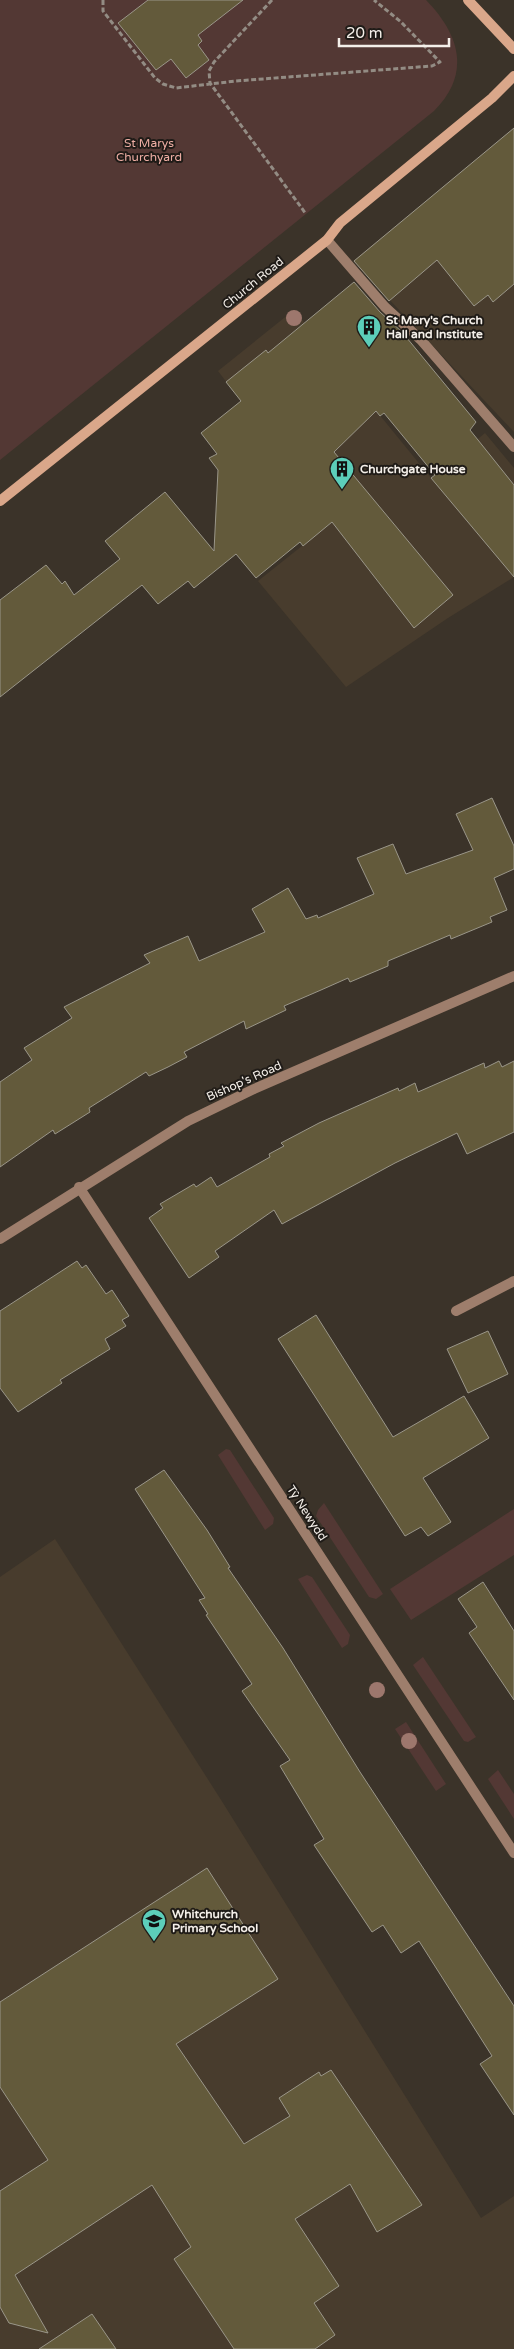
<svg xmlns="http://www.w3.org/2000/svg" width="514" height="2349" font-family="'Varela Round',sans-serif">
<style>
.built{fill:#483c2d}
.green{fill:#533834}
.building{fill:#635a3b;stroke:#9a9689}
.lines{fill:none;stroke-linecap:round;stroke-linejoin:round}
.path{stroke:#938c84;stroke-width:3;stroke-dasharray:5 2.5;stroke-linecap:butt}
.lane{stroke:#9e7e6c;stroke-width:10}
.street{stroke:#9e7e6c;stroke-width:10}
.secondary{stroke:#daa78a;stroke-width:10}
.tree{fill:#9d776d}
.labels{text-anchor:middle;stroke-width:4;stroke-linejoin:round;paint-order:stroke}
.park-label{font-size:12px;fill:#eeaea4;stroke:#1f1b17}
.street-label{font-size:12px;fill:#f4efe9;stroke:#1f1b17}
.poi-label{font-size:12px;font-weight:bold;fill:#f4efe9;stroke:#1f1b17;text-anchor:start}
</style>
<rect width="100%" height="100%" fill="#3b3329"/>
<!-- built -->
<g class="built">
<path d="M512,130H514V432L353,261Z"/>
<path d="M294,310L431,478L485,433L514,468V577L448,618L346,687L258,581L332,522L218,371Z"/>
<path d="M55,1539L223,1803L481,2218L514,2196V2349H0V1577Z"/>
</g>
<!-- green -->
<g class="green">
<path d="M0,0H426C459,34 472,73 434,111L0,460Z"/>
<path d="M226,1449L230,1450L274,1518L273,1524L265,1530L218,1455Z"/>
<path d="M324,1503L383,1594L376,1599L369,1597L316,1516L318,1510Z"/>
<path d="M514,1509V1555L411,1620L390,1589Z"/>
<path d="M307,1575L312,1577L350,1635L348,1644L342,1648L298,1579Z"/>
<path d="M423,1657L476,1737L468,1742L464,1741L413,1665Z"/>
<path d="M406,1722L446,1784L436,1791L395,1729Z"/>
<path d="M498,1770L514,1794V1819L488,1779Z"/>
</g>
<!-- building -->
<g class="building">
<path d="M148,0H243L198,35L202,41L198,45L209,60L186,78L171,59L156,70L118,23Z"/>
<path d="M514,128V284L493,302L488,295L474,306L437,260L389,301L354,261Z"/>
<path d="M354,282L380,312L402,332L476,422L470,430L514,485V577L431,478L435,475L384,413L380,416L376,411L334,452L453,595L414,628L332,522L303,546L300,542L256,578L236,554L194,588L188,581L158,604L142,585L0,697V600L46,565L62,584L65,581L74,595L120,559L105,541L165,492L214,551L218,470L209,458L217,454L201,433L241,401L226,382L266,350L268,353Z"/>
<path d="M492,798L514,846V869L494,878L507,910L490,917L492,922L451,939L450,935L388,961V966L350,982L348,978L321,990L284,1006L286,1010L246,1029L244,1021L184,1052L187,1057L168,1067L149,1076L146,1072L89,1108L90,1112L55,1134L53,1130L0,1167V1082L32,1060L24,1048L72,1018L64,1007L150,963L144,955L188,936L199,961L265,932L252,909L288,888L306,919L317,915L318,918L374,894L357,858L393,844L406,874L473,850L456,814Z"/>
<path d="M499,1061L502,1067L514,1061V1132L467,1154L457,1133L395,1163L282,1224L274,1210L215,1251L219,1257L189,1278L149,1218L163,1208L160,1204L194,1184L196,1187L211,1177L217,1187L270,1157L269,1154L284,1146L281,1143L319,1123L398,1088L399,1091L415,1083L418,1092L484,1063L485,1068Z"/>
<path d="M77,1261L82,1268L86,1265L106,1294L112,1290L129,1316L122,1320L126,1326L105,1339L110,1349L60,1380L62,1383L18,1412L0,1388V1311Z"/>
<path d="M316,1315L393,1437L464,1396L489,1438L423,1478L451,1522L428,1536L421,1527L405,1536L278,1339Z"/>
<path d="M488,1331L508,1374L468,1393L447,1349Z"/>
<path d="M164,1470L207,1530L230,1567L228,1568L283,1648L360,1772L514,2006V2115L480,2064L492,2056L419,1941L401,1953L383,1925L372,1932L314,1845L324,1839L280,1766L290,1760L242,1691L252,1684L206,1615L208,1614L199,1600L205,1598L135,1489Z"/>
<path d="M483,1582L514,1631V1700L469,1633L477,1627L458,1599Z"/>
<path d="M207,1868L278,1979L176,2044L244,2144L290,2116L279,2098L319,2072L321,2076L331,2070L422,2205L377,2232L350,2184L295,2219L339,2286L314,2303L335,2335L315,2349H234L174,2259L191,2247L152,2185L15,2275L48,2333L9,2323L0,2307V2191L48,2160L0,2087V2002Z"/>
<path d="M92,2314L116,2349H39Z"/>
</g>
<g class="lines">
<!-- path -->
<g class="path">
<path d="M103,0V11L155,78L163,84L176,88L236,81L432,66L440,62L401,22L374,0"/>
<path d="M272,0L214,62L209,71L210,83L306,214"/>
</g>
<!-- lane -->
<path class="lane" d="M327,240L385,307L421,340L514,447"/>
<!-- street -->
<g class="street">
<path d="M79,1187L514,1853"/>
<path d="M0,1239L188,1121L254,1089L514,976"/>
<path d="M456,1311L514,1281"/>
</g>
<!-- secondary -->
<g class="secondary">
<path d="M468,0L514,49"/>
<path d="M0,501L327,240L340,223L492,98L514,76"/>
</g>
</g>
<!-- trees -->
<g class="tree">
<circle cx="294" cy="318" r="8"/>
<circle cx="377" cy="1690" r="8"/>
<circle cx="409" cy="1741" r="8"/>
</g>
<!-- icons -->
<defs>
<symbol id="building-pin" viewBox="-11 -11 22 30"><path d="M0 17L-7.5 6A9.5 9.5 0 1 1 7.5 6Z" fill="#5cceba" stroke="#1f1b17"/><path d="M-4-6H4V6H1V3H-1V6H-4ZM-2.5-4.3h1.7v1.8h-1.7ZM.8-4.3h1.7v1.8H.8ZM-2.5-1h1.7V.8h-1.7ZM.8-1h1.7V.8H.8Z" fill="#111"/></symbol>
<symbol id="school-pin" viewBox="-11 -11 22 30"><path d="M0 17L-7.5 6A9.5 9.5 0 1 1 7.5 6Z" fill="#5cceba" stroke="#1f1b17"/><path d="M0-5L7-2L0 1L-7-2ZM-4 1L0 2.5L4 1V4Q0 6-4 4Z" fill="#111"/></symbol>
</defs>
<g fill-rule="evenodd">
<use href="#building-pin" x="355" y="313" width="28" height="38"/>
<use href="#building-pin" x="328" y="455" width="28" height="38"/>
<use href="#school-pin" x="140" y="1907" width="28" height="38"/>
</g>
<g class="labels">
<!-- park labels -->
<g class="park-label">
<text x="149" y="147">St Marys<tspan x="149" dy="14">Churchyard</tspan></text>
</g>
<!-- street labels -->
<g class="street-label">
<text transform="translate(253 283) rotate(-39)" y="4">Church Road</text>
<text transform="translate(244 1081) rotate(-24)" y="4">Bishop's Road</text>
<text transform="translate(307 1513) rotate(57)" y="4">Tŷ Newydd</text>
</g>
<!-- poi labels -->
<g class="poi-label">
<text x="386" y="324">St Mary's Church<tspan x="386" dy="14">Hall and Institute</tspan></text>
<text x="360" y="473">Churchgate House</text>
<text x="172" y="1918">Whitchurch<tspan x="172" dy="14">Primary School</tspan></text>
</g>
</g>
<!-- scale -->
<path d="M339 38v8h110v-8" fill="none" stroke="#f4efe9" stroke-width="2.5"/>
<text x="346" y="38" font-size="15" fill="#f4efe9" stroke="#1f1b17" stroke-width="4" paint-order="stroke">20 m</text>
</svg>
